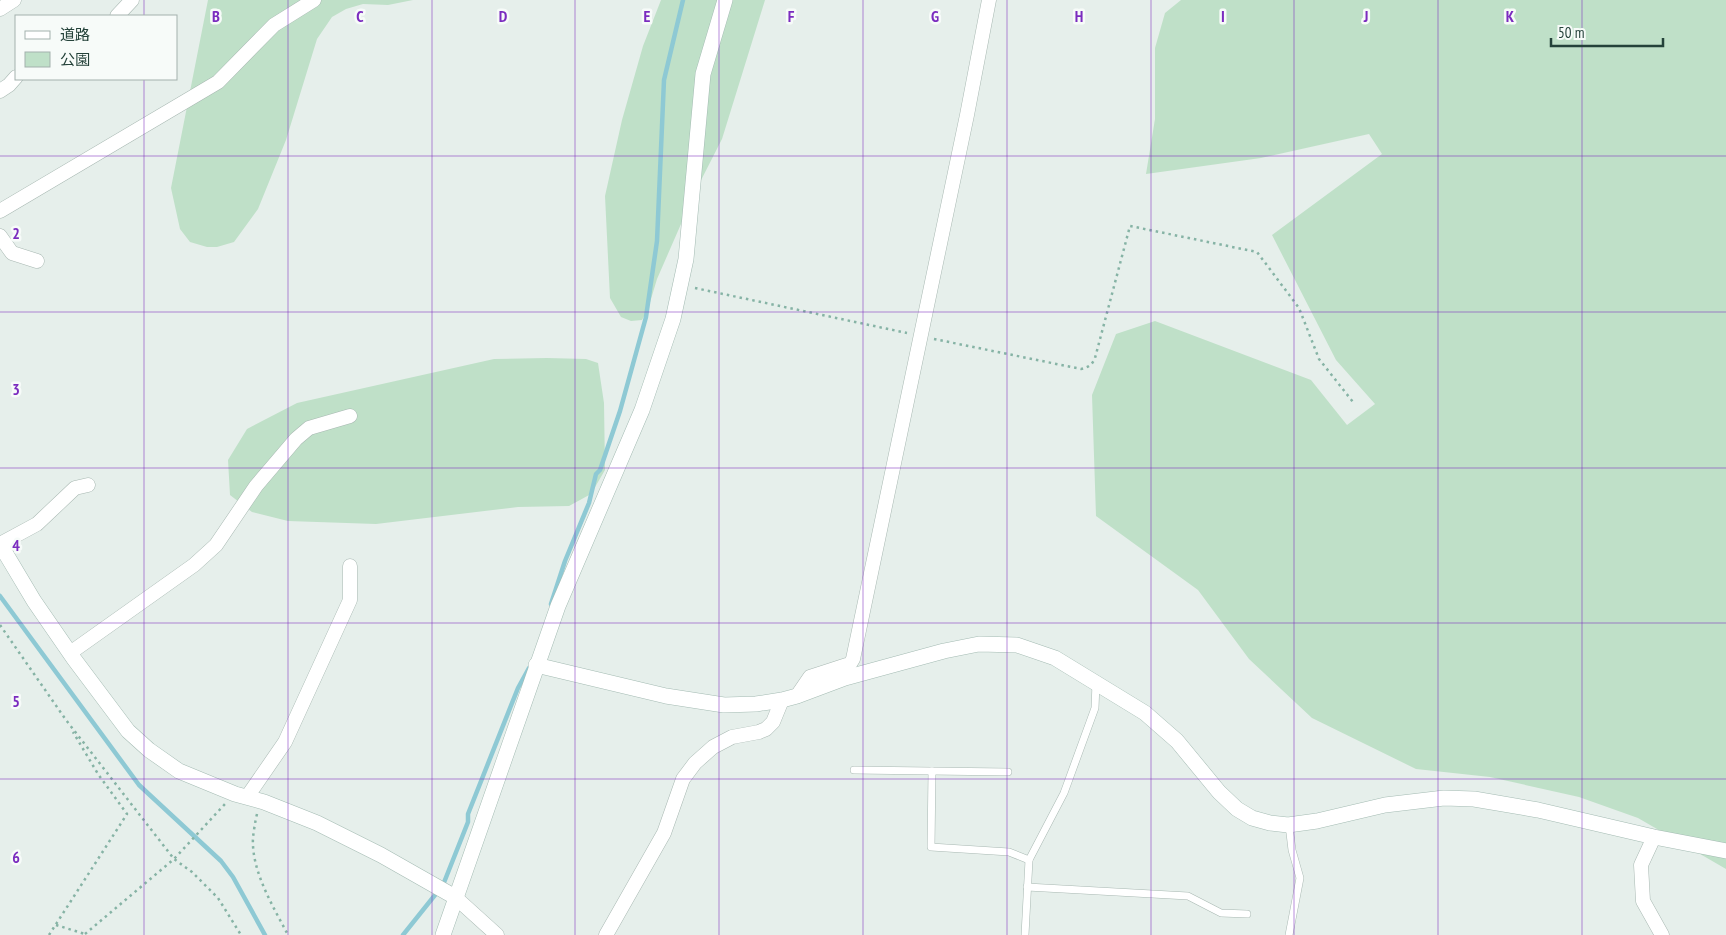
<svg xmlns="http://www.w3.org/2000/svg" width="1726" height="935" font-family="'PT Sans Narrow','Noto Sans JP',sans-serif">
<style>
.green{fill:#bfe0c8}
.lines{fill:none;stroke-linecap:round;stroke-linejoin:round}
.stream{stroke:#8ec9d4;stroke-width:4.5}
.lane-casing{stroke:#a8b8b2;stroke-width:8}
.street-casing{stroke:#a8b8b2;stroke-width:15}
.secondary-casing{stroke:#a4bbb3;stroke-width:16}
.path{stroke:#86b3a5;stroke-width:2.5;stroke-dasharray:2.5 4;stroke-linecap:butt}
.lane{stroke:#fff;stroke-width:7}
.street{stroke:#fff;stroke-width:14}
.secondary{stroke:#fff;stroke-width:15}
.grid{fill:none;stroke:#7b2cbf;stroke-width:1;stroke-opacity:0.55}
.grid-label{font-size:16px;text-anchor:middle;font-weight:bold;fill:#7b2cbf;stroke:#f7fbf9;stroke-width:5;stroke-linejoin:round;paint-order:stroke}
</style>
<rect width="100%" height="100%" fill="#e6efeb"/>
<!-- green -->
<g class="green">
<path d="M208,0H413L388,5L363,4L346,9L332,17L317,39L286,140L258,209L234,242L217,247H207L190,242L180,229L171,188Z"/>
<path d="M661,0H765L722,139L695,192L657,279L648,309L642,320L631,321L621,317L610,298L605,196L622,120L643,46Z"/>
<path d="M1181,0H1726V869L1638,818L1579,797L1490,777L1416,769L1312,718L1249,659L1198,590L1096,516L1092,395L1116,334L1155,321L1311,380L1347,425L1375,404L1336,360L1272,235L1382,154L1369,134L1261,158L1146,174L1155,119V48L1165,13Z"/>
<path d="M547,358L586,359L598,363L604,403L605,470L591,494L569,506L518,507L376,524L288,521L252,512L230,495L228,460L247,429L297,403L494,359Z"/>
</g>
<g class="lines">
<!-- stream -->
<g class="stream">
<path d="M0,596L139,785L221,861L233,877L265,935"/>
<path d="M551,604L565,561L589,503L596,474L600,470L620,411L646,317L657,241L664,80L683,0"/>
<path d="M403,935L443,885L468,822V814L518,688L529,668"/>
</g>
<defs>
<g id="lane">
<path d="M854,770L1008,772"/>
<path d="M932,771L931,847L1009,852L1029,860"/>
<path d="M1289,825L1292,850L1300,878L1289,935"/>
<path d="M1027,887L1188,896L1221,913L1247,914"/>
<path d="M1025,935L1029,860L1064,793L1095,708L1096,683"/>
</g>
<g id="street">
<path d="M0,9L14,0"/>
<path d="M117,16L132,0"/>
<path d="M0,91L9,85L16,77"/>
<path d="M0,211L218,82L274,25L314,0"/>
<path d="M0,236L12,253L37,261"/>
<path d="M0,544L37,524L75,488L88,485"/>
<path d="M70,653L194,565L216,545L256,486L296,439L309,428L350,416"/>
<path d="M797,696L810,677L850,664L853,659L967,115L989,0"/>
<path d="M247,797L285,742L350,600V566"/>
<path d="M1654,837L1641,865L1643,901L1662,935"/>
<path d="M455,897L497,935"/>
<path d="M606,935L664,833L683,779L695,763L713,747L732,737L759,732L766,729L773,722L782,700"/>
</g>
<g id="secondary">
<path d="M0,544L34,601L74,659L128,731L149,750L179,771L235,794L264,802L317,823L381,855L455,897"/>
<path d="M536,665L666,696L724,705L756,704L782,700L797,696L845,678L944,651L979,644L1017,645L1055,658L1145,713L1177,741L1219,792L1237,809L1252,818L1270,823L1288,825L1317,821L1385,805L1444,798L1474,799L1538,810L1654,837L1726,851"/>
<path d="M443,935L558,606L642,410L673,319L686,259L703,74L725,0"/>
</g>
</defs>
<!-- lane casing -->
<use href="#lane" class="lane-casing"/>
<!-- street casing -->
<use href="#street" class="street-casing"/>
<!-- secondary casing -->
<use href="#secondary" class="secondary-casing"/>
<!-- path -->
<g class="path">
<path d="M695,288L907,333"/>
<path d="M934,339L1081,369C1089,367 1092,365 1095,358L1130,226L1257,252L1299,308L1319,359L1353,402"/>
<path d="M0,625L66,720L174,859L225,804"/>
<path d="M257,814C255,822 254,830 253,837C251,871 273,906 288,935"/>
<path d="M56,925L85,934"/>
<path d="M85,934L174,859L192,872L218,898L241,935"/>
<path d="M49,935L127,814L98,774L73,732"/>
</g>
<!-- lane -->
<use href="#lane" class="lane"/>
<!-- street -->
<use href="#street" class="street"/>
<!-- secondary -->
<use href="#secondary" class="secondary"/>
</g>
<!-- grid -->
<path class="grid" d="M144,0V16M288,0V935M432,0V935M575,0V935M719,0V935M863,0V935M1007,0V935M1151,0V935M1294,0V935M1438,0V935M1582,0V935M144,79V935M0,156H1726M0,312H1726M0,468H1726M0,623H1726M0,779H1726"/>
<g class="grid-label">
<text x="216" y="22">B</text>
<text x="360" y="22">C</text>
<text x="503" y="22">D</text>
<text x="647" y="22">E</text>
<text x="791" y="22">F</text>
<text x="935" y="22">G</text>
<text x="1079" y="22">H</text>
<text x="1223" y="22">I</text>
<text x="1366" y="22">J</text>
<text x="1510" y="22">K</text>
<text x="16" y="239">2</text>
<text x="16" y="395">3</text>
<text x="16" y="551">4</text>
<text x="16" y="707">5</text>
<text x="16" y="863">6</text>
</g>
<!-- legend -->
<rect x="15" y="15" width="162" height="65" fill="#f7fbf9" stroke="#a3b1ad"/>
<rect x="25" y="31" width="25" height="8" fill="#ffffff" stroke="#a3b1ad"/>
<text x="60" y="40" font-size="15" fill="#24423a">道路</text>
<rect x="25" y="52" width="25" height="15" fill="#bfe0c8" stroke="#a3b1ad"/>
<text x="60" y="65" font-size="15" fill="#24423a">公園</text>
<!-- scale -->
<path d="M1551 38v8h112v-8" fill="none" stroke="#24423a" stroke-width="2.5"/>
<text x="1558" y="38" font-size="15" fill="#24423a" stroke="#f7fbf9" stroke-width="4" paint-order="stroke">50 m</text>
</svg>
